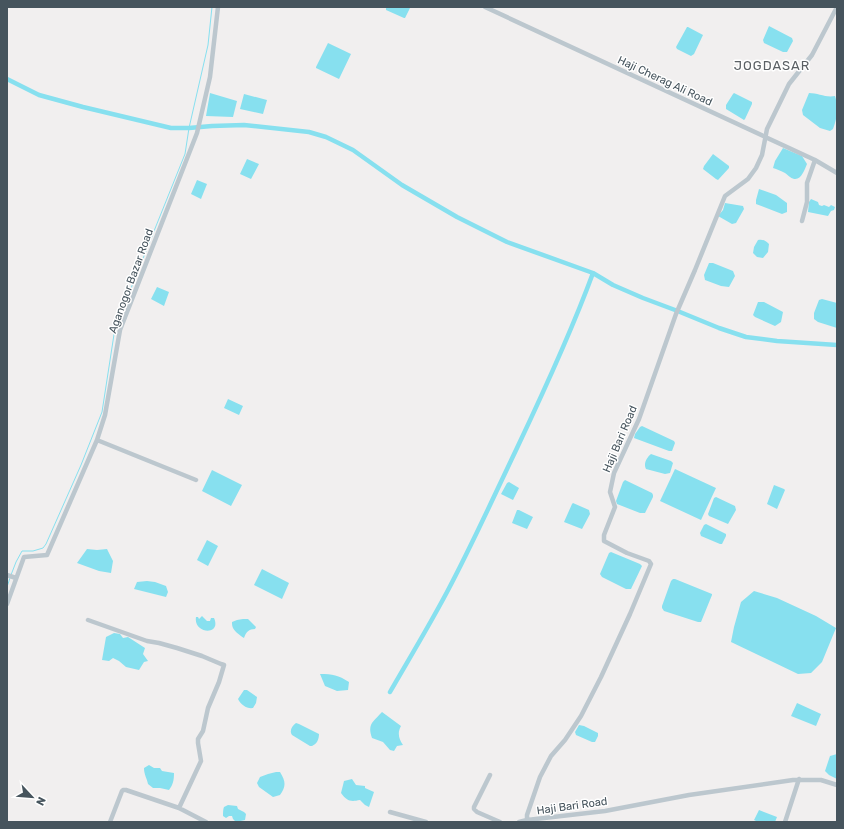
<svg xmlns="http://www.w3.org/2000/svg" width="844" height="829" font-family="Rubik,sans-serif">
	<style>
		.water { fill: #87e0ef }
		.lines { fill: none; stroke-linecap: round; stroke-linejoin: round }
		.stream { stroke: #87e0ef; stroke-width: 1 }
		.canal { stroke: #87e0ef; stroke-width: 4.5 }
		.street { stroke: #bcc7ce; stroke-width: 4.5 }
		.labels { text-anchor: middle; dominant-baseline: central; stroke-width: 3; stroke-linejoin: round; paint-order: stroke }
		.street-label { font-size: 11px; fill: #46545d; stroke: #fff }
		.quarter-label { font-size: 13px; letter-spacing: 1px; fill: #5b6064; stroke: #fff }
	</style>
	<rect width="100%" height="100%" fill="#f1efef"/>
	<path class="water" d="M386 7H410V8L405 18H404L386 10Z
		M769 26 792 38 793 41 787 52H783L764 43 763 40Z
		M687 27H688L703 35 694 54 691 56 677 49 676 47Z
		M328 43 351 54 339 79 316 68V67Z
		M210 93 237 101 233 117 206 116Z
		M734 93 752 102V104L745 119 744 120 726 109V105L733 94Z
		M809 93C818 93 826 98 835 96 839 108 837 118 833 129L830 131 820 128 803 115 802 110Z
		M244 94 267 100 263 114 240 109Z
		M783 148 802 156 807 164C804 171 800 184 790 177 788 176 787 174 785 173 781 171 777 169 773 168L775 161Z
		M713 154 729 166V168L718 180 716 179 703 169 704 166Z
		M247 159 259 164 251 179 240 174Z
		M197 180 207 184 201 199 191 194Z
		M759 189 776 195 787 203V212L782 214 756 204V200Z
		M811 199 818 202 819 205 822 206 824 205 829 207 831 205 835 207 834 210 831 211 828 216 808 212 809 202Z
		M725 203 743 206 744 209 736 223 732 224 718 216 723 210Z
		M758 240C763 239 766 241 769 244L768 252 763 258 757 257 753 253 754 247Z
		M709 263H713L733 271 735 276 729 287 721 286 705 280 704 275Z
		M157 287 169 292 164 306 151 299Z
		M822 299 837 303V328L818 322 814 319V313L819 300Z
		M758 302H764L783 312 781 322 775 326 755 317 753 315Z
		M228 399 243 406 239 415 224 408Z
		M642 426 674 441 675 443 672 451H669L634 438 635 434 640 427Z
		M651 454 671 461 673 463 670 473 665 474 646 469C643 464 647 457 651 454Z
		M675 469 716 488 701 520 660 501Z
		M212 470 242 485 231 506 202 491Z
		M625 480 652 493 653 495V497L645 513H640L617 504 616 501 623 482Z
		M509 482 519 488 513 500 501 494 507 483Z
		M774 485 784 489 785 490 777 509 767 504Z
		M716 497 735 506 736 510 728 524 709 516 708 514 714 498Z
		M573 503 589 510 590 514 582 529 564 522 572 504Z
		M517 510H519L533 517 527 529 512 523Z
		M706 524 726 534V536L722 544H720L701 536 700 533 704 525Z
		M207 540 218 546 208 566 197 560Z
		M87 549 97 550 107 549 113 561 111 573 99 571 77 563Z
		M611 552 640 564 642 566 631 589H626L602 577 600 574 609 553Z
		M262 569 289 583 282 599 254 585Z
		M673 579H675L712 594V595L701 622H698L664 611 662 608V606L671 581Z
		M147 581 155 582 166 586 168 592 166 597 134 589 137 582Z
		M754 591 777 598 816 616 836 628 822 662 811 673 798 674 731 642 734 627 741 602Z
		M202 616 207 621H210L211 618H214C222 636 193 634 196 617H198L199 619Z
		M243 619H248L256 627 255 629C249 629 246 632 244 638 241 636 235 632 233 628 232 626 232 624 232 622L237 620Z
		M114 633 120 634 123 638 128 637 145 648 143 654 148 661 144 662 139 670 126 667 119 661 113 658 109 661 102 660 106 637Z
		M320 674C333 674 338 675 349 682L348 690 337 691 325 686Z
		M244 690H247L257 697 256 703 253 708C247 709 241 705 238 699Z
		M797 703 821 714 816 726 791 716Z
		M382 712 401 726C397 733 399 739 403 745L397 746 394 751 390 750 383 742 372 738C367 724 373 722 382 712Z
		M296 723 299 724 319 734C319 739 317 744 312 746H310L292 735C289 731 292 726 296 723Z
		M579 725 584 726 598 733V736L595 742H592L576 735 575 732Z
		M837 754V779L829 775 825 771 830 756Z
		M149 765 154 768H160L162 771 174 773C174 780 173 785 169 790L160 788H153L148 784C147 778 144 775 144 768Z
		M276 772H280C286 782 286 786 280 795L273 797 259 787 257 783 260 777 268 774Z
		M352 779 356 785 365 786V788L374 792 369 807 365 805 360 800C350 802 347 801 341 793L344 781Z
		M228 805 237 806 238 809 244 812 246 814 245 820 236 822 233 819 232 816H229L226 818 223 816C223 813 223 809 224 807Z
		M759 810 777 817 775 822H758L754 820Z"/>
	<g class="lines">
		<path class="stream" d="M11 575 16 562 22 551H33L43 548 46 544 81 465 102 412 115 328 185 154 189 128 208 45 212 7
			M7 587 10 578"/>
		<path class="canal" d="M7 79 39 95 83 107 171 128H189L212 126 244 125 309 132 326 137 353 150 402 185 457 217 507 242 593 273 613 285 643 298 675 310
			M680 312 719 328 746 337 777 341 837 345
			M390 692C409 659 429 626 447 592 472 545 494 496 517 448 544 391 571 333 593 273"/>
		<path class="street" d="M485 7 815 160 837 173
			M837 7 812 55 789 84 767 129 762 155 756 168 748 179 725 196 695 270 676 314 639 419 614 473 610 492 615 507 604 535V541L627 553 649 561 651 564 630 614 601 677 581 716 565 740 551 756 540 777 527 815V820L605 811 689 795 793 780H821L837 785
			M802 221 807 202V183L815 160
			M97 440 196 480
			M7 575 16 578
			M7 604 24 557 47 555 97 440 105 415 120 330 197 133 210 77 218 7
			M88 620 147 641 159 643 177 648 202 656 221 664 224 665 219 682 208 708 203 731 198 739V743L201 761 179 808
			M490 775 474 807V809L477 812 500 822
			M390 812 426 822
			M110 822 122 791 123 790H126L179 808 206 822
			M519 822 527 820
			M785 822 799 779"/>
	</g>
	<g class="labels">
		<g class="street-label">
			<text transform="translate(665 81) rotate(25)">Haji Cherag Ali Road</text>
			<text transform="translate(131 281) rotate(-70)">Aganogor Bazar Road</text>
			<text transform="translate(620 439) rotate(-67)">Haji Bari Road</text>
			<text transform="translate(572 806) rotate(-8)">Haji Bari Road</text>
		</g>
		<g class="quarter-label">
			<text x="772" y="65">JOGDASAR</text>
		</g>
	</g>
	<rect width="844" height="829" fill="none" stroke="#46545d" stroke-width="16"/>
	<g transform="translate(32 797) rotate(116)" stroke="#ffffff" stroke-width="3" paint-order="stroke">
	<path d="M0-3L7 15L0 10L-7 15Z" fill="#46545d"/>
	<text y="-6" font-size="11" font-weight="bold" text-anchor="middle" fill="#46545d">N</text>
	</g>
</svg>
